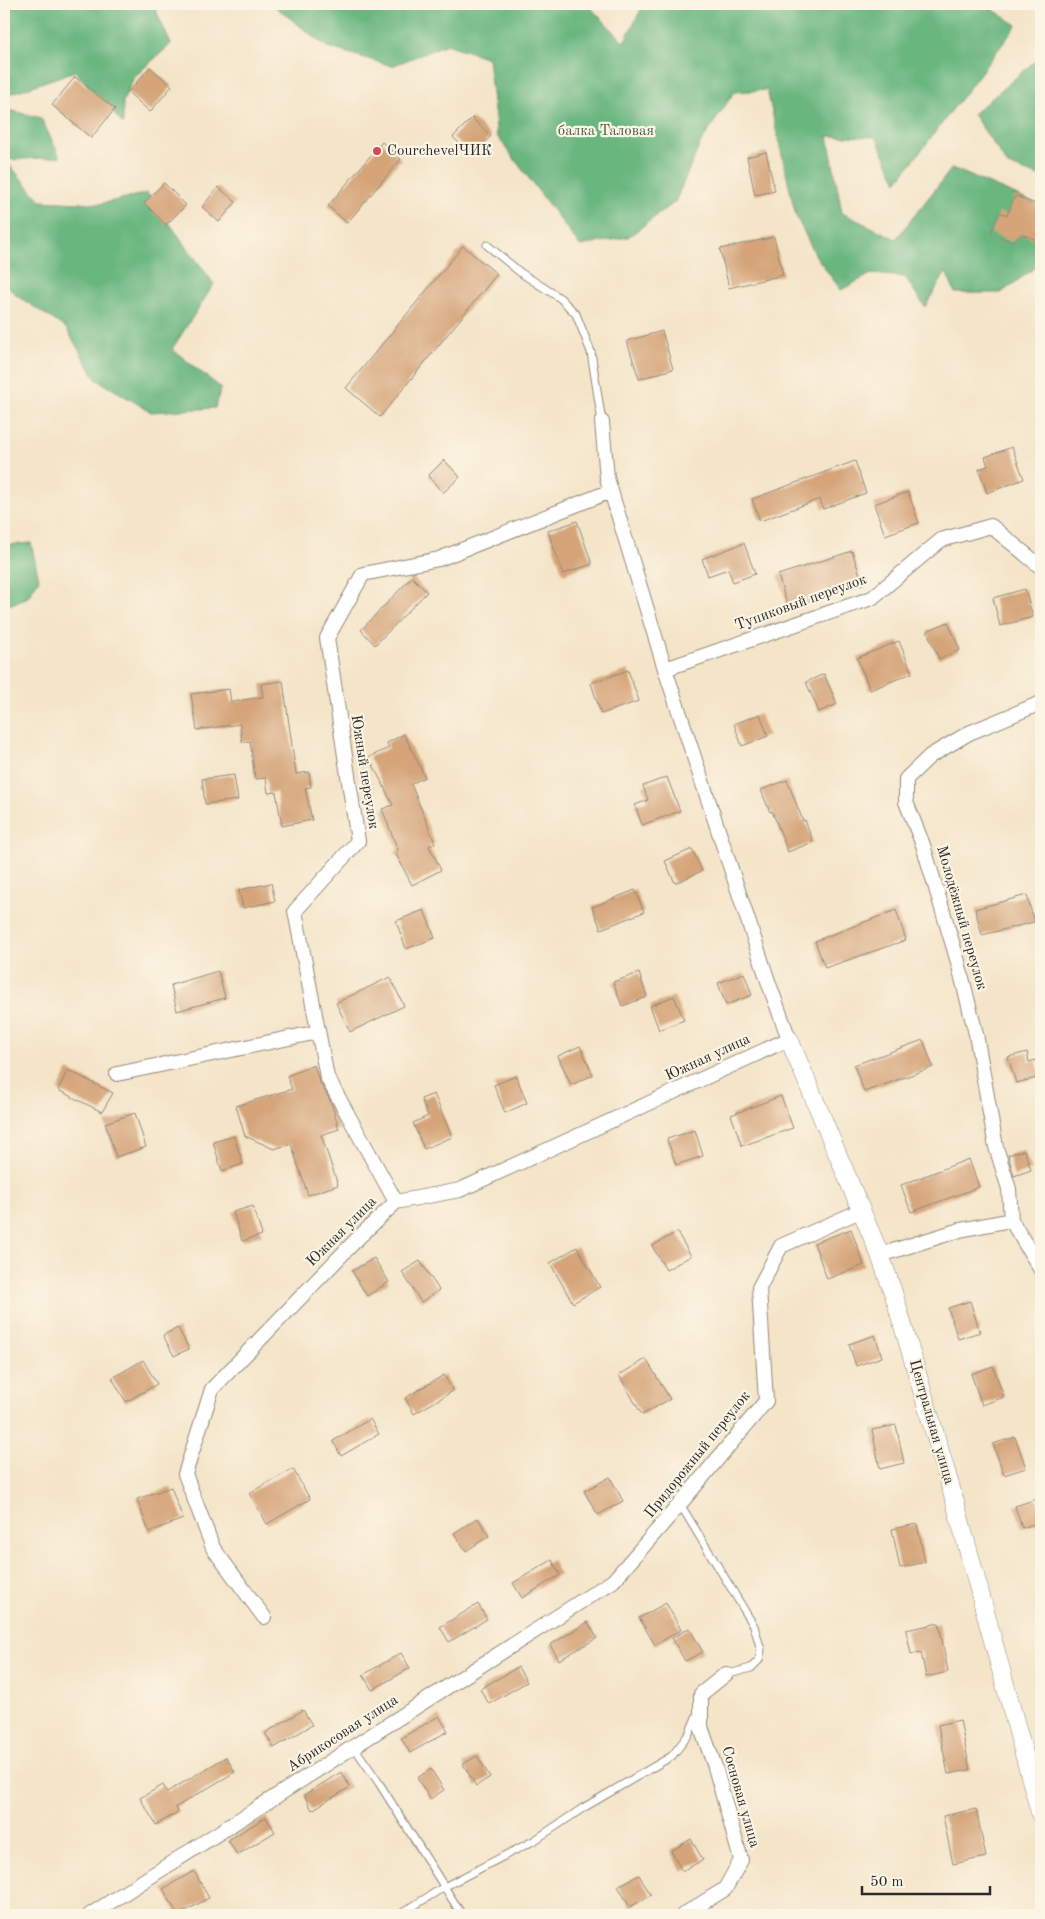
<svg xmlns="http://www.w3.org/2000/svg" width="1045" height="1919" font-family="'Old Standard TT',serif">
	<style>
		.forest { fill: #69b67f; stroke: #4a7055 }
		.building { fill: #d5a479 }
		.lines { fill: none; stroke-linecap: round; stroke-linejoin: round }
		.service-casing { stroke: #90887a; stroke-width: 9 }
		.minor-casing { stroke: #90887a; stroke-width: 16 }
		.tertiary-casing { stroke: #90887a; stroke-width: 19 }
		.service { stroke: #fff; stroke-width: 7 }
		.minor { stroke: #fff; stroke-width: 14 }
		.tertiary { stroke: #fff; stroke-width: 18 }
		.poi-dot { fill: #d1495b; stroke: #fcf5e5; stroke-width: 2 }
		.labels { text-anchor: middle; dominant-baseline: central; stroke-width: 4.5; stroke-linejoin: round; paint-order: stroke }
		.park-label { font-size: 15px; fill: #455e4b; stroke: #fcf5e5 }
		.poi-label { font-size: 15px; fill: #2b2b2b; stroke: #fcf5e5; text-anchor: start }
		.street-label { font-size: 15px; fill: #2b2b2b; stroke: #fcf5e5 }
	</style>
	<rect width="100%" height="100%" fill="#fcf5e5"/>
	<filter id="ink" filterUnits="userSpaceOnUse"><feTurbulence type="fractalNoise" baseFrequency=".02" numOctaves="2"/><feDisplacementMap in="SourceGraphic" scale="10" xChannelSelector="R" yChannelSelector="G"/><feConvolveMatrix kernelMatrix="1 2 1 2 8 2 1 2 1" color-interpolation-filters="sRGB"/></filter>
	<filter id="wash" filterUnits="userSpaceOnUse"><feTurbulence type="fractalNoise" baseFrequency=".0096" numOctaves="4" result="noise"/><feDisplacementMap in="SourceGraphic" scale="20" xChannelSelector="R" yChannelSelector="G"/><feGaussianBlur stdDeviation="1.12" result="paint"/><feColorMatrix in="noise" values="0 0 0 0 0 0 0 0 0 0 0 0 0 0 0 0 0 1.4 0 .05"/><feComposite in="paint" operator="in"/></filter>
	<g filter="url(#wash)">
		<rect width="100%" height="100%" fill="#f4e4c8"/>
		<path class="forest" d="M4 4H153L171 44 134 77 123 101V124L75 71 7 95 5 109 41 118 60 157 5 160 41 201 100 204 147 193 214 284 172 349 221 388 215 408 151 412 96 379 66 328 16 295 4 282Z
			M272 4H587L624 42 644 4H984L1017 25 897 182 876 137 828 136 842 213 896 239 952 168 1041 206V263L1001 293H955L946 272 925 307 905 277 871 274 841 290 816 256 796 216 767 90 734 92 700 144 675 202 628 237 580 246 497 136 488 58 447 44 392 66 327 47Z
			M1041 56V177L1008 165 973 114Z
			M4 541 6 545 31 543 39 579 28 597 7 606V615L4 616Z"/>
		<g id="blocks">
			<path class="building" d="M150 67 172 86 150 112 128 92Z
				M75 77 115 109 91 138 52 105Z
				M472 118 491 136 472 156 453 137Z
				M382 142 401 159 347 223 328 206Z
				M766 152 775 191 755 195 747 157Z
				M164 183 186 205 166 225 144 203Z
				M218 187 236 202 219 222 202 207Z
				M1015 196 1041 206V242L1022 234 1012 242 991 233 999 212 1007 215Z
				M774 237 783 275 729 288 720 249Z
				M463 246 497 274 380 417 346 388Z
				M662 331 673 369 639 379 627 341Z
				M1012 447 1024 479 987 493 979 469 988 466 985 457Z
				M444 460 460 477 443 493 428 476Z
				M855 461 866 493 823 509 820 499 760 521 752 499Z
				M908 492 919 523 885 535 874 504Z
				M577 521 592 564 563 574 548 531Z
				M744 543 755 574 733 582 728 569 708 576 702 559Z
				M852 551 863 584 788 608 778 575Z
				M412 577 427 592 375 645 361 630Z
				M1025 589 1033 617 1000 626 993 598Z
				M948 622 960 650 939 659 927 631Z
				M899 641 912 673 870 690 857 658Z
				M628 670 639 701 601 714 591 683Z
				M824 674 837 704 819 712 806 682Z
				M283 681 296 774 309 772 311 787 305 788 312 820 282 826 276 792 268 793 266 778 255 779 250 741 242 742 240 724 197 730 191 694 229 689 231 702 263 697 261 684Z
				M760 714 768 736 742 746 734 724Z
				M404 734 425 777 411 784 435 843 429 846 441 870 412 885 395 852 398 850 382 809 393 805 369 757 389 748 387 743Z
				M234 775 238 800 205 804 202 779Z
				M667 777 680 811 642 825 635 805 648 800 643 786Z
				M787 780 803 821 805 820 813 842 788 852 772 811 770 812 761 790Z
				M692 849 702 871 675 883 665 861Z
				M271 883 275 901 243 908 239 890Z
				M635 890 644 912 601 929 592 907Z
				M1027 895 1034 922 982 935 975 909Z
				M424 910 435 938 406 949 396 921Z
				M896 910 906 940 825 968 815 941Z
				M218 971 225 998 177 1011 171 985Z
				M639 973 647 997 622 1006 613 982Z
				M744 973 752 995 726 1005 718 983Z
				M390 977 404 1006 350 1032 336 1003Z
				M674 996 684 1020 659 1030 650 1006Z
				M923 1040 933 1067 864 1092 854 1065Z
				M580 1046 593 1075 571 1085 558 1056Z
				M1027 1052 1029 1062 1036 1060 1041 1077 1016 1083 1008 1057Z
				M314 1065 319 1081 331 1102 339 1129 321 1135 338 1185 308 1195 291 1144 274 1149 245 1136 236 1106 292 1089 287 1076Z
				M68 1070 113 1093 102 1112 58 1090Z
				M516 1076 527 1103 505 1113 494 1085Z
				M434 1094 452 1137 424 1149 413 1123 428 1116 421 1099Z
				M781 1096 793 1128 742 1146 731 1115Z
				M135 1113 146 1147 116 1157 105 1123Z
				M695 1130 703 1156 676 1165 667 1139Z
				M234 1136 243 1164 222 1171 213 1142Z
				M1024 1150 1031 1170 1014 1176 1008 1155Z
				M969 1159 979 1187 911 1212 901 1185Z
				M253 1206 262 1235 242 1241 233 1212Z
				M851 1229 864 1265 827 1279 814 1243Z
				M677 1232 691 1256 666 1270 652 1246Z
				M577 1247 600 1287 573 1303 550 1263Z
				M374 1258 389 1282 367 1296 352 1271Z
				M420 1261 439 1290 421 1302 402 1272Z
				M970 1301 980 1332 958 1339 948 1308Z
				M178 1328 189 1349 174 1356 163 1335Z
				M875 1335 882 1357 856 1366 849 1344Z
				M646 1359 670 1399 642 1415 619 1375Z
				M143 1360 157 1384 126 1402 112 1378Z
				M993 1366 1004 1397 982 1405 971 1374Z
				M444 1375 453 1391 414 1414 405 1398Z
				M370 1419 379 1434 341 1456 333 1441Z
				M896 1425 904 1463 880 1469 872 1430Z
				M1015 1437 1026 1468 1004 1475 993 1444Z
				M293 1469 310 1499 267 1524 249 1493Z
				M610 1477 623 1501 598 1515 584 1491Z
				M171 1487 183 1519 149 1532 137 1499Z
				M1037 1499 1041 1512V1522L1022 1528 1015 1506Z
				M478 1518 489 1536 466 1551 454 1533Z
				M917 1524 925 1562 900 1568 892 1529Z
				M552 1560 560 1575 522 1598 513 1583Z
				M666 1603 681 1630 655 1645 639 1618Z
				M478 1604 487 1619 449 1642 440 1627Z
				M588 1622 597 1638 559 1660 550 1645Z
				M939 1623 948 1672 926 1677 921 1652 911 1654 906 1630Z
				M689 1628 703 1652 685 1661 672 1638Z
				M401 1653 410 1668 372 1690 363 1675Z
				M518 1667 527 1682 489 1704 480 1689Z
				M303 1710 312 1725 274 1748 265 1733Z
				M439 1716 448 1731 410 1753 401 1738Z
				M960 1720 970 1770 948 1774 938 1725Z
				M477 1756 490 1777 476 1786 463 1764Z
				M226 1757 235 1772 176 1807 178 1812 156 1825 140 1798 163 1785 167 1792Z
				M431 1769 444 1790 430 1799 417 1778Z
				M341 1772 350 1787 312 1810 304 1795Z
				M976 1809 986 1857 953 1864 943 1816Z
				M266 1817 275 1832 237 1855 228 1840Z
				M691 1839 703 1860 682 1871 671 1851Z
				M194 1871 209 1898 178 1915 163 1889Z
				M639 1875 651 1895 630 1907 618 1886Z"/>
		</g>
	</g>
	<g filter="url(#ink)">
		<use href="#blocks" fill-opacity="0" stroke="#90887a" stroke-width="1"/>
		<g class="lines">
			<g class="service-casing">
				<path id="service" d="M487 245 521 273 560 298 576 314 591 352 602 422
					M680 1504 754 1626 761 1650 759 1660 751 1668 725 1675
					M354 1747 379 1783 462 1915
					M399 1915 444 1887 535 1840 583 1808 672 1756 689 1734 697 1715"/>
			</g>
			<g class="minor-casing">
				<path id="minor" d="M665 669 872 598 941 540 991 526 1041 567
					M117 1074 318 1032
					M396 1202 327 1077 295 911 358 841 327 638 363 574 439 559 611 491
					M1011 1220 1009 1189 996 1147 976 1034 958 962 923 845 906 802V779L930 756 969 733 1041 703
					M880 1255 960 1230 1011 1220 1041 1270
					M264 1617 213 1548 185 1474 212 1389 358 1238 396 1202 460 1190 789 1039 769 984 665 669 607 478 602 422
					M90 1915 613 1581 680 1504 766 1401 759 1288 781 1246 860 1211
					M683 1915 725 1889 741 1860 715 1767 701 1727V1694L726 1674"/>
			</g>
			<g class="tertiary-casing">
				<path id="tertiary" d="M789 1039 880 1255 893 1292 955 1502 1041 1816"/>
			</g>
			<use href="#service" class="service"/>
			<use href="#minor" class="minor"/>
			<use href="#tertiary" class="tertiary"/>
		</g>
	</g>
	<circle class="poi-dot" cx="377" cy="151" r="5"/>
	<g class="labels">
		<g class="park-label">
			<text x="606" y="131">балка Таловая</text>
		</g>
		<g class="poi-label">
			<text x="387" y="151">CourсhevelЧИК</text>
		</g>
		<g class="street-label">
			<text transform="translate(801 603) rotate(-20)">Тупиковый переулок</text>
			<text transform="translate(364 772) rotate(81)">Южный переулок</text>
			<text transform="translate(961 918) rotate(74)">Молодёжный переулок</text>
			<text transform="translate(708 1058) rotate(-25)">Южная улица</text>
			<text transform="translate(342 1232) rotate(-45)">Южная улица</text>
			<text transform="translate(931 1422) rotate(74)">Центральная улица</text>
			<text transform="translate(698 1455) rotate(-51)">Придорожный переулок</text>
			<text transform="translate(343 1734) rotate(-33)">Абрикосовая улица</text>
			<text transform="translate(740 1797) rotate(74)">Сосновая улица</text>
		</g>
	</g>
	<rect width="1045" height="1919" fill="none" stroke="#fcf5e5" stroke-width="20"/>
	<path d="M862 1886v8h128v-8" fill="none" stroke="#2b2b2b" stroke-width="2.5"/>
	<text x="870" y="1886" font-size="15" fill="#2b2b2b" stroke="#fcf5e5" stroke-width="4" paint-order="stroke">50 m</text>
</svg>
